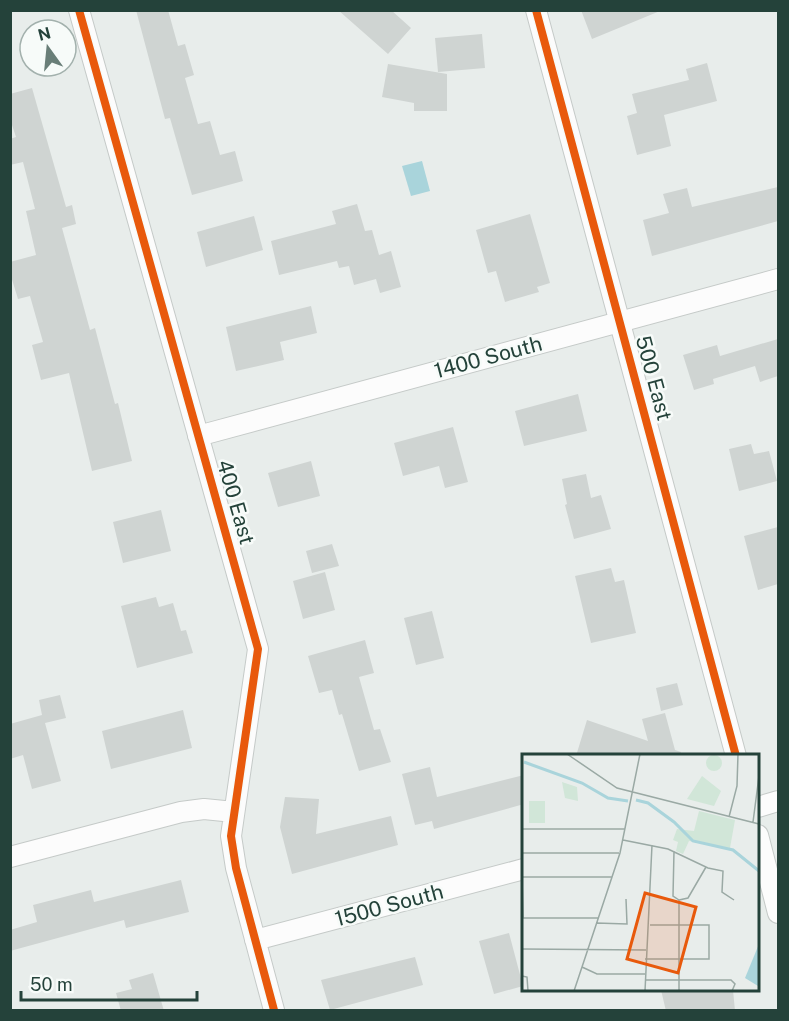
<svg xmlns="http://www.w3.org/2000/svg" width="789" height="1021" font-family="'Public Sans',sans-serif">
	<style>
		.water { fill: #a9d4db }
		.building { fill: #cfd4d2 }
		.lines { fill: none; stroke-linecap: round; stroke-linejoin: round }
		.street-casing { stroke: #c5cac8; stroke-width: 22 }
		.street { stroke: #fcfcfc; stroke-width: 20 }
		.cycleway-casing { stroke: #f7fbf9; stroke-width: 11 }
		.cycleway { stroke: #e8590c; stroke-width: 8 }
		.labels { text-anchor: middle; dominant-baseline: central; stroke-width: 5; stroke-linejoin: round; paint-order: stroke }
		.street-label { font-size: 21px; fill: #24423a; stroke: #f7fbf9 }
		.inset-river { fill: none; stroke: #a9d4db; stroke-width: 3 }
		.inset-road { fill: none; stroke: #9aa9a4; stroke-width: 1.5 }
		.view { fill: #e8590c; fill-opacity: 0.15; stroke: #e8590c; stroke-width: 3 }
		.inset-edge { fill: none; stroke: #24423a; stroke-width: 3 }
	</style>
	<rect width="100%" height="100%" fill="#e8edeb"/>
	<path class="water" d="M422 161 430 191 411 196 402 166Z"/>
	<path class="building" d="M136 10H168L178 46 185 44 194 75 185 78 198 124 210 121 220 155 235 151 243 181 192 195 170 118 165 119Z
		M338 10H391L411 28 388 54Z
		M581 10H660V11L592 39Z
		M482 34 485 68 438 72 435 38Z
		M707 63 717 101 664 115 671 146 637 155 627 116 637 113 632 94 689 80 686 69Z
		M388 64 447 74V111H414V103L382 97Z
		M32 88 66 207 72 205 76 224 62 228 90 330 95 328 115 404 118 403 132 461 92 471 69 373 41 380 32 345 43 342 30 296 18 299 10 273V262L36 255 26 211 35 209 23 162 10 165V139L16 137 10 119V94Z
		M778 187V221L652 256 643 220 669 213 663 194 687 188 692 207Z
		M357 204 365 231 372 230 379 255 391 251 401 287 380 293 376 279 354 285 349 266 339 268 337 261 279 275 271 241 336 224 332 211Z
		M530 214 550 283 537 287 539 292 505 302 496 271 488 273 476 230Z
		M254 216 263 250 206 267 197 232Z
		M311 306 317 333 280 342 284 360 236 371 226 327Z
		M778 339V376L760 382 755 366 713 379 714 384 694 390 683 355 717 345 720 356Z
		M578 394 587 431 524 446 515 411Z
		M453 427 468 482 445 488 439 466 403 476 394 443Z
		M751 444 754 454 769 451 777 481 739 491 729 449Z
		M311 461 320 496 278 507 268 473Z
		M586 474 591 498 601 495 611 529 574 539 565 505 567 504 562 479Z
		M161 510 171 551 123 563 113 522Z
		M778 527V584L758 590 744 536Z
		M332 544 339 566 312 573 306 551Z
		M611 568 615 582 624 580 636 633 591 643 575 576Z
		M325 572 335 610 303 619 293 581Z
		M156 597 159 607 173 603 181 631 186 630 193 653 137 668 121 606Z
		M432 611 444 658 416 665 404 618Z
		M365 640 374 673 359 677 374 730 380 729 391 762 359 771 342 714 339 715 332 690 319 693 308 656Z
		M677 683 683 705 661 711 656 688Z
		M60 695 66 718 45 723 61 781 32 789 23 755 10 759V724L42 715 39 700Z
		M183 710 192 748 111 769 102 731Z
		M665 713 675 750 681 752 680 756H576L587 720 648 741 642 719Z
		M430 767 437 797 524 775V804L434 829 432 821 415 825 402 774Z
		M285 797 319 799 316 834 391 816 398 845 292 874 280 827Z
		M181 880 189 912 126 928 124 920 10 951V930L37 922 33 905 91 890 94 902Z
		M509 933 523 986 494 994 479 941Z
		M415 957 423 985 330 1010 321 980Z
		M153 973 164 1011H121L116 993 132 989 129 980Z
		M661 990H733L735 1011H666Z"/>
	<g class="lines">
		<g class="street-casing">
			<path id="street" d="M79 10 258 649 231 836 236 868 274 1010
				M536 10 736 756
				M198 436 778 279
				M758 807 778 801
				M758 835 778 913
				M10 857 181 812 204 809 234 812
				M255 940 524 869"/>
		</g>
		<use href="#street" class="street"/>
		<g class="cycleway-casing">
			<path id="cycleway" d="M79 10 258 649 231 836 236 868 274 1010
				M536 10 736 756"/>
		</g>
		<use href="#cycleway" class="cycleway"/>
	</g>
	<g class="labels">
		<g class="street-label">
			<text transform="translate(488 357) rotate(-15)">1400 South</text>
			<text transform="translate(654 378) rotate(75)">500 East</text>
			<text transform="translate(236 502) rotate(74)">400 East</text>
			<text transform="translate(389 905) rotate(-15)">1500 South</text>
		</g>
	</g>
	<g transform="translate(522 754)">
		<rect width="237" height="237" fill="#e8edeb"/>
		<path d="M184 9a8 8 0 1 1 16 0a8 8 0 1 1-16 0ZM180 22 199 37 192 52 165 45ZM40 28 55 33 56 47 43 44ZM7 47H23V69H7ZM177 57 213 66 208 94 167 87 161 100 154 97 156 88 151 86 155 75 172 77Z" fill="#d1e6d8"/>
		<path d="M237 190V231L236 232 223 224Z" fill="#a9d4db"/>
		<path class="inset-river" d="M2 8 60 29 86 44 106 47M114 46 126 49 152 68 171 87 211 96 237 117"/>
		<path class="inset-road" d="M45 0 95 34 237 70M207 63 215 32 216 0M231 68 237 22M0 75H103M101 86 146 95 186 114 201 117 200 138 212 146M152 97 151 142 157 146M0 99H97M0 123H90M0 123 1 164M157 146V237M157 146 166 144 184 113M0 164H76M74 169 105 170 104 145M0 195 124 196M123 205H187V171H128M60 213 75 220H123M0 222 5 223 6 237M123 226H209L213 230 210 237M52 237 98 99 118 0M123 237 130 91"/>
		<path class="view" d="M123 139 174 153 156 219 105 205Z"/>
		<rect width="237" height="237" class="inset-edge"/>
	</g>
	<rect width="789" height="1021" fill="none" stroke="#24423a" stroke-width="24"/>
	<g transform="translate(48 48) rotate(345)"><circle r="28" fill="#f7fbf9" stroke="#a3b1ad" stroke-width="1.5"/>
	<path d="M0-4.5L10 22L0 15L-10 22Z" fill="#697e78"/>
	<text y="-9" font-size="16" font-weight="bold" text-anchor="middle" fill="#24423a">N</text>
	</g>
	<path d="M21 991v9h176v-9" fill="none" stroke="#24423a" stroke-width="3"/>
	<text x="30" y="991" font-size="18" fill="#24423a" stroke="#f7fbf9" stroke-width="4.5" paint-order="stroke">50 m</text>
</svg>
